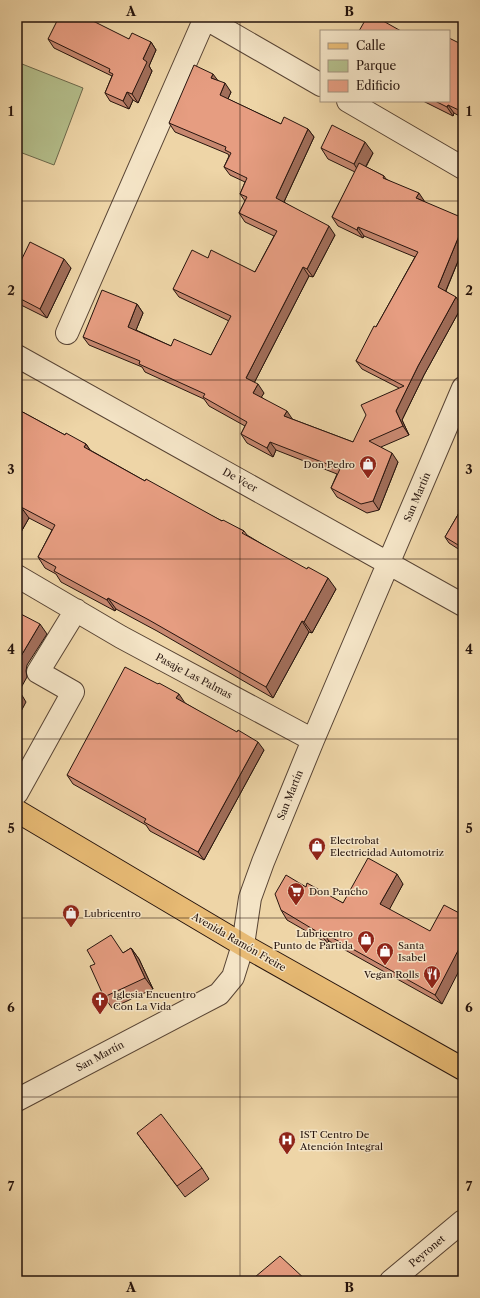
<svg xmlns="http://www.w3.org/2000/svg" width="480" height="1298" font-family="'Libre Caslon Text',serif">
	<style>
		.green { fill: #b4be8b; stroke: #6d694c }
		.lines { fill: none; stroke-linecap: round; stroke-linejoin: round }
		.minor-casing { stroke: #584434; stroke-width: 24 }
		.primary-casing { stroke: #26140d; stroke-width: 24 }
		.minor { stroke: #f4e4c6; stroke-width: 22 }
		.primary { stroke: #e7ba74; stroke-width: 22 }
		.wall { fill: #c6876f; stroke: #26140d }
		.shaded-wall { fill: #a16e5a; stroke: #26140d }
		.building { fill: #e69d81; stroke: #26140d }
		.grid { fill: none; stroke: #26140d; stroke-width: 1; stroke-opacity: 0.55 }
		.labels { text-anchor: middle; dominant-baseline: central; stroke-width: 3; stroke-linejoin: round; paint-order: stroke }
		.poi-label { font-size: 10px; fill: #26140d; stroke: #f4e4c6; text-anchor: start }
		.street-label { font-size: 10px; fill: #26140d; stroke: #f4e4c6 }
		.neatline { fill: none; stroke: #26140d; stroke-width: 1.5 }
		.grid-label { font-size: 13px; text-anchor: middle; font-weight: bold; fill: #26140d }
	</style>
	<rect width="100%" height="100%" fill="#eed5a7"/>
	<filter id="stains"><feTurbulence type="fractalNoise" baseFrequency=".005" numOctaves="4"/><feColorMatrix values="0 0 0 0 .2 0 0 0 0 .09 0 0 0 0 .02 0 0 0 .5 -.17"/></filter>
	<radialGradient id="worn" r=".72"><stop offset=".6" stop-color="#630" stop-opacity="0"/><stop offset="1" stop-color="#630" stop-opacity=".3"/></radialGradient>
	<path class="green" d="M17 62 83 88 54 165 17 151Z"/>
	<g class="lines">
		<g class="minor-casing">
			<path id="minor" d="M203 17 321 85
				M348 101 463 168
				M67 333 205 18
				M17 356 463 605
				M17 576 121 637 313 740
				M17 793 73 692 38 672 76 610
				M17 1100 219 994 233 977 243 945 250 898 263 862 313 740 463 388
				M391 1281 463 1221"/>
		</g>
		<g class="primary-casing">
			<path id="primary" d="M17 811 243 945 463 1069"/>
		</g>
		<use href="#minor" class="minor"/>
		<use href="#primary" class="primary"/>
	</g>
	<path class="wall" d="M48 39H129L151 42 156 50 149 66 152 71 138 103 133 100 129 109 110 101 105 93 112 76 54 48Z
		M463 45V118L454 113 453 116 423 101H449Z
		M218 80 231 92 228 99 281 124 308 129 314 137 284 202 335 235 313 277 309 276 254 383 264 393 261 397 292 419 353 442 399 388 362 369 356 361 376 327 415 257 364 236 363 238 338 226 332 217 355 172 328 159 321 148 373 153 366 167 384 176 386 179 424 201 463 249 446 291 462 306 424 375 402 420 409 435 381 447 398 462 379 510 367 513 337 497 331 488 337 474 276 450 273 457 247 443 241 434 245 426 209 406 204 399 145 372 142 367 89 345 83 337 137 304 143 313 136 330 171 346 211 355 229 321 179 297 173 289 208 258 255 272 274 236 245 222 239 213 245 201 240 194 245 182 230 175 224 167 229 156 228 154 175 132 169 123Z
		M71 268 47 318 17 303V269Z
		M17 409 65 435 86 444 90 450 145 481 222 521 244 531 247 535 336 589 312 633 309 632 273 698 157 631 116 609 115 611 61 582 56 574 45 568 38 557 52 530 29 518 17 539Z
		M463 506V552L449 543 445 537Z
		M185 703 264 750 204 860 150 831 146 825 73 784 67 775Z
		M403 884 389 909 442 1004 329 941 327 943 287 920 281 910 306 887 343 903Z
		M131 948 139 959 153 989 112 1008 104 997 95 964 123 953Z
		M137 1133 202 1168 209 1179 185 1197Z"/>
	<path class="shaded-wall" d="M151 42 156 50 149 66 152 71 138 103 132 94 143 59Z
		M213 74 219 82 211 78Z
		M225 83 231 92 226 103 220 95Z
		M127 92 133 100 129 109 123 101Z
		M448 105 454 113 453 116 447 107Z
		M308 129 314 137 282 206 276 198Z
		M365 142 373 153 361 175 354 164Z
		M419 193 425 202 416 198Z
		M329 226 335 235 313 277 307 269Z
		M463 226V249L444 295 438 287Z
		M358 227 364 236 363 238 357 230Z
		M64 259 71 268 47 318 40 309Z
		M303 267 309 276 252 387 246 378Z
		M456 297 462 306 424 375 402 420 409 435 403 426 396 411 418 366Z
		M137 304 143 313 134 335 128 327Z
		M258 384 264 393 259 401 253 393Z
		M287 411 293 420 284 416Z
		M270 442 276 450 273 457 267 448Z
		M86 444 94 456 84 447Z
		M392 453 398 462 379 510 373 501Z
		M21 507 29 518 17 539V514Z
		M328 578 336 589 312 633 304 622Z
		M108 598 116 609 115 611 107 600Z
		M302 621 309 632 273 698 266 687Z
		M40 624 47 634 27 665 26 671 27 677 17 695V673L21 656Z
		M20 692 26 702 17 719V697Z
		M179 694 185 703 182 707 176 698Z
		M258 742 264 750 204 860 198 852Z
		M397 874 403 884 387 914 380 904Z
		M322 932 329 941 327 943 321 934Z
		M463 932V963L442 1004 435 995Z
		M131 948 139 959 153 989 145 978Z"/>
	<path class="building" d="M59 17H85L129 39 132 33 151 42 143 59 147 62 132 94 127 92 123 101 105 93 113 74 109 72 110 69 48 39Z
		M367 17H376L401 31H359Z
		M449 38 463 45V112L448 105 447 107 435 101H449Z
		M194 65 213 74 211 78 225 83 220 95 281 124 284 117 308 129 276 198 329 226 307 269 303 267 246 378 258 384 253 393 287 411 284 416 353 442 366 415 361 405 404 386 356 361 374 326 376 327 418 252 358 227 357 230 332 217 359 163 384 176 383 178 419 193 416 198 463 218V226L438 287 456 297 418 366 396 411 403 426 369 441 392 453 373 501 361 504 331 488 340 469 270 442 267 448 241 434 247 422 203 397 205 394 139 364 140 361 83 337 102 290 137 304 128 327 171 346 174 339 211 355 231 316 173 289 192 250 208 258 211 250 255 272 277 231 239 213 247 197 240 194 247 178 224 167 231 153 225 150 226 147 169 123Z
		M332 125 365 142 354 164 321 148Z
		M30 242 64 259 40 309 17 297V269Z
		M17 409 65 435 66 433 86 444 84 447 145 481 146 479 222 521 223 520 244 531 242 533 307 569 308 567 328 578 304 622 302 621 266 687 149 620 108 598 107 600 54 571 56 567 38 557 55 525 21 507 17 514Z
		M463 506V548L445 537Z
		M17 612 40 624 21 656 19 662 20 667 17 673Z
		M125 667 158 684 159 683 179 694 176 698 237 732 238 730 258 742 198 852 144 822 146 819 67 775Z
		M17 691 20 692 17 697Z
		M368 858 397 874 380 904 430 931 444 905 463 915V932L460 938 463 940V941L435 995 322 932 321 934 281 910 275 894 286 875 306 887 307 883 343 903Z
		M111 935 123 953 131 948 145 978 104 997 90 966 95 964 87 950Z
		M161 1114 202 1168 177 1186 137 1133Z
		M280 1256 307 1281H259L255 1277Z"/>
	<path class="grid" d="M240 17V1281M17 201H463M17 380H463M17 559H463M17 739H463M17 918H463M17 1097H463"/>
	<defs>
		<g id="shop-pin" transform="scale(0.9)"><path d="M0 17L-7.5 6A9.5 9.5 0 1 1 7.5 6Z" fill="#8f2418" stroke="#f4e4c6"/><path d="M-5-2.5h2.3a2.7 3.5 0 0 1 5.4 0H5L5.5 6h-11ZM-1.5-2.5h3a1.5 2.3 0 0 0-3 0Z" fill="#fff"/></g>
		<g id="supermarket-pin" transform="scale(0.9)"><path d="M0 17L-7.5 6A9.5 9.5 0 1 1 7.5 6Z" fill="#8f2418" stroke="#f4e4c6"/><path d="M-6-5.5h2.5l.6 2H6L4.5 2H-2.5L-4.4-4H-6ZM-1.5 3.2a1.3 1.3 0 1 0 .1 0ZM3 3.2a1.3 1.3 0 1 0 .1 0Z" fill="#fff"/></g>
		<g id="restaurant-pin" transform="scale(0.9)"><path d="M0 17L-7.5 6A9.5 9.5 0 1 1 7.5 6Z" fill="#8f2418" stroke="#f4e4c6"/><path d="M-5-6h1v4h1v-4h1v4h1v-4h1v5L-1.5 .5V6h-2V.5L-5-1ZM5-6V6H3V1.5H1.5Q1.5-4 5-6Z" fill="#fff"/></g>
		<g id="church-pin" transform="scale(0.9)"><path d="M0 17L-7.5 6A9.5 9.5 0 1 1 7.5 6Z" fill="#8f2418" stroke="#f4e4c6"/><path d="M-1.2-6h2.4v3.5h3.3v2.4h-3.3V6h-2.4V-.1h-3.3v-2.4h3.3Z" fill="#fff"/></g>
		<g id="hospital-pin" transform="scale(0.9)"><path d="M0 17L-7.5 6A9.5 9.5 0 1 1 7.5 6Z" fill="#8f2418" stroke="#f4e4c6"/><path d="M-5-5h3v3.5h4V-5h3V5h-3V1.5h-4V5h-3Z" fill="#fff"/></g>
	</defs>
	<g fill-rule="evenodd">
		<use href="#shop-pin" x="368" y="464"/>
		<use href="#shop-pin" x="317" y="846"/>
		<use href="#supermarket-pin" x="296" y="891"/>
		<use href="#shop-pin" x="71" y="913"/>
		<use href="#shop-pin" x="366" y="939"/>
		<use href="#shop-pin" x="385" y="951"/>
		<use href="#restaurant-pin" x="432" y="974"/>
		<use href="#church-pin" x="100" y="1000"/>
		<use href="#hospital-pin" x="287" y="1140"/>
	</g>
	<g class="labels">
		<g class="poi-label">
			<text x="355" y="464" text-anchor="end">Don Pedro</text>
			<text x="330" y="840">Electrobat<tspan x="330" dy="12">Electricidad Automotriz</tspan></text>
			<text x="309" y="891">Don Pancho</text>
			<text x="84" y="913">Lubricentro</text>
			<text x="353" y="933" text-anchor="end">Lubricentro<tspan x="353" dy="12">Punto de Partida</tspan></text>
			<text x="398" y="945">Santa<tspan x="398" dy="12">Isabel</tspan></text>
			<text x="419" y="974" text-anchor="end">Vegan Rolls</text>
			<text x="113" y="994">Iglesia Encuentro<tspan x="113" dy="12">Con La Vida</tspan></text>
			<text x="300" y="1134">IST Centro De<tspan x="300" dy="12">Atención Integral</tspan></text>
		</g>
		<g class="street-label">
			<text transform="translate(240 480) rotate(29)">De Veer</text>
			<text transform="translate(417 497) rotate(-67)">San Martín</text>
			<text transform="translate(194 676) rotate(28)">Pasaje Las Palmas</text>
			<text transform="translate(290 795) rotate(-68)">San Martín</text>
			<text transform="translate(239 942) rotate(30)">Avenida Ramón Freire</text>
			<text transform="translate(100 1056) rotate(-28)">San Martín</text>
			<text transform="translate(427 1251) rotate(-40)">Peyronet</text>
		</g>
	</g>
	<rect width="480" height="1298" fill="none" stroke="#eed5a7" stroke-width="44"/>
	<rect x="320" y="30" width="130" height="72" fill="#f4e4c6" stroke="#a2917c"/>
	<rect x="328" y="43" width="20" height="6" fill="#e7ba74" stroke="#a2917c"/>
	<text x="356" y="50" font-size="12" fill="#26140d">Calle</text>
	<rect x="328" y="60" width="20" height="12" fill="#b4be8b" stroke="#a2917c"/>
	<text x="356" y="70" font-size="12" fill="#26140d">Parque</text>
	<rect x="328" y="80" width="20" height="12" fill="#e69d81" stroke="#a2917c"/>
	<text x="356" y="90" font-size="12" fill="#26140d">Edificio</text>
	<rect x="22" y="22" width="436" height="1254" class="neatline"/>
	<g class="grid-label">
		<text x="131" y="16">A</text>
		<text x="349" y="16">B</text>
		<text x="11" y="116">1</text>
		<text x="469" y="116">1</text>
		<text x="11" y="295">2</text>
		<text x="469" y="295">2</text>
		<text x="11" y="474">3</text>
		<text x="469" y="474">3</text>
		<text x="11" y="654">4</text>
		<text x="469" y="654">4</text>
		<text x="11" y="833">5</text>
		<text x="469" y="833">5</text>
		<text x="11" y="1012">6</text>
		<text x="469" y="1012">6</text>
		<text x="11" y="1191">7</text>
		<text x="469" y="1191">7</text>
		<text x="131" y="1292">A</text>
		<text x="349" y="1292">B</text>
	</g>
	<rect width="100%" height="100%" filter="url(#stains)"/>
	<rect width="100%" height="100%" fill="url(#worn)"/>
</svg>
